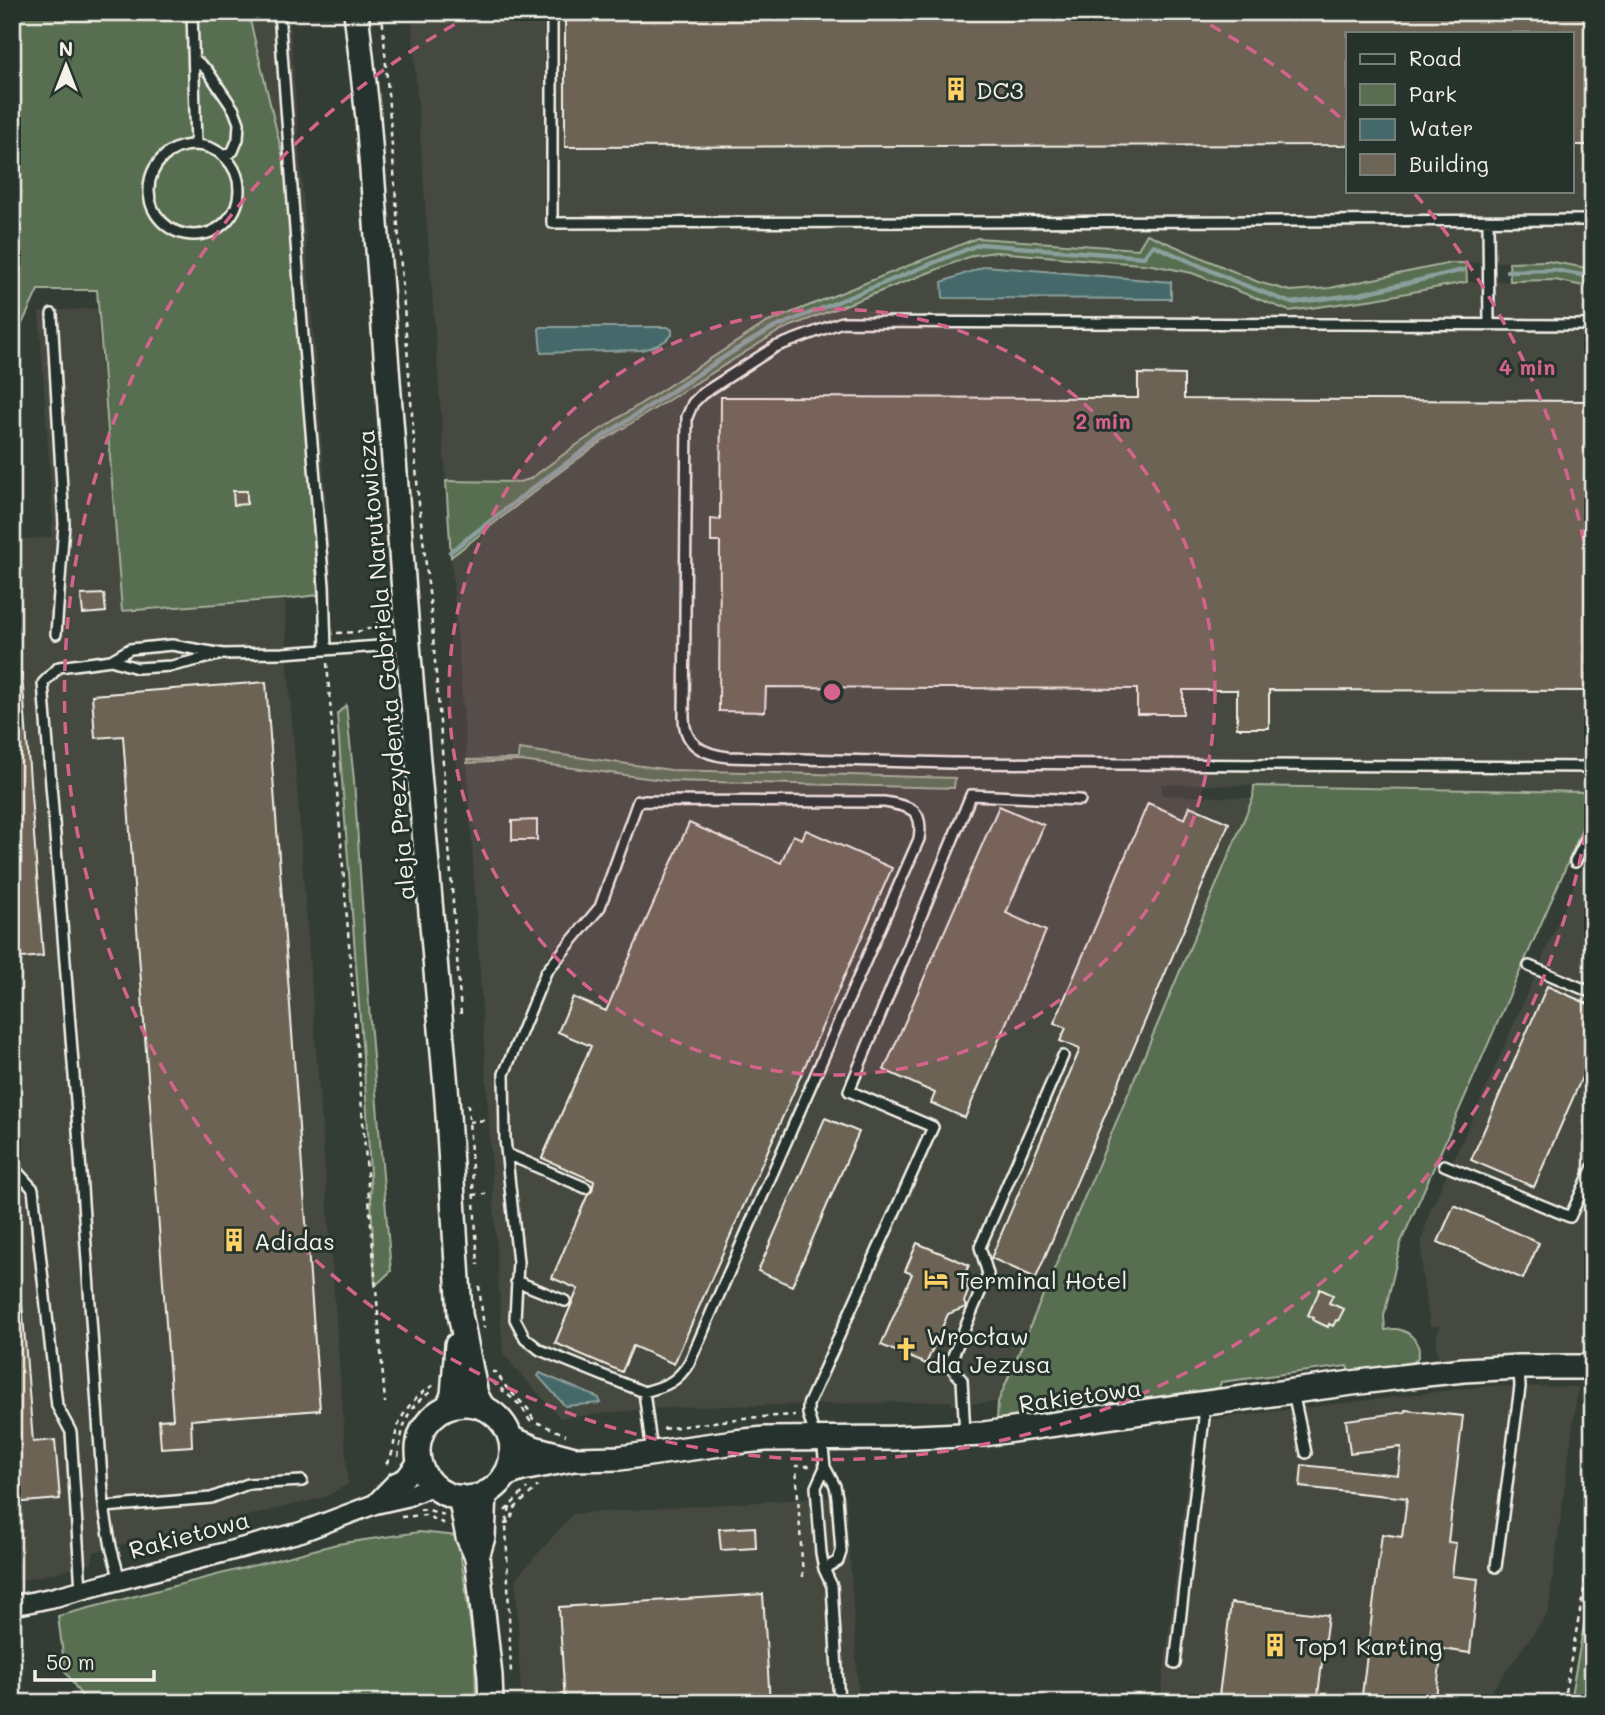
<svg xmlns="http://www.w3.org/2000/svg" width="1605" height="1715" font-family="Mali,sans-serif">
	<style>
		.built { fill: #45493f; fill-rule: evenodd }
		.green { fill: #596e51; stroke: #a6b09c; stroke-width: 2 }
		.water { fill: #45696a; stroke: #8b9f9c; stroke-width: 2 }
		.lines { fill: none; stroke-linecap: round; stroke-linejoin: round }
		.stream { stroke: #8b9f9c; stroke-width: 4.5 }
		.building { fill: #6c6455; stroke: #f4f1e8; stroke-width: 2 }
		.service-casing { stroke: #f4f1e8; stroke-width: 14 }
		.minor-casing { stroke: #f4f1e8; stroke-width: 23 }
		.tertiary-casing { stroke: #f4f1e8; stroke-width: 28 }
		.path { stroke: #f4f1e8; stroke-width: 2.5; stroke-dasharray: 5 5; stroke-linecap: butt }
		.service { stroke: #26332d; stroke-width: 9 }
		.minor { stroke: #26332d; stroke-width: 18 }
		.tertiary { stroke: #26332d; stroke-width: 23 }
		.ring { fill: none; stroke: #d4648c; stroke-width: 3.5; stroke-dasharray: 12 9 }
		.labels { text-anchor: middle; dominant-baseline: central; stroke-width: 6; stroke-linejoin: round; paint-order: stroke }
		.poi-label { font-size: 24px; fill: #f4f1e8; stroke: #26332d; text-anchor: start }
		.street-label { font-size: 24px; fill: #f4f1e8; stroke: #26332d }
		.centre { fill: #d4648c; stroke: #26332d; stroke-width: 3.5 }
		.ring-label { font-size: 21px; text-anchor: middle; font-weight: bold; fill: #d4648c; stroke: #26332d; stroke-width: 6; stroke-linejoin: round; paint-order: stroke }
	</style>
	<rect width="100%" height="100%" fill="#343d35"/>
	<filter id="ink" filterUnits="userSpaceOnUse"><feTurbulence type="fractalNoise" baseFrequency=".0143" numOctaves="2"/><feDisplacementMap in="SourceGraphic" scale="14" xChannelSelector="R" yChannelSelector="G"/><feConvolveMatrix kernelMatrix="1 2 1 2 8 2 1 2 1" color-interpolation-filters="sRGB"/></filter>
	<g filter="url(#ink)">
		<path class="built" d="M12 12H289L333 593 285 600 287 653 348 1484 325 1497 131 1545 123 1544 94 1552 92 1564 12 1583V581L17 580 15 540 51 537 53 520 39 312 96 308 114 509 269 415Z
			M411 12H1593V269L1547 261 1451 263 1330 288 1290 291 1258 282 1147 235 1139 249 977 238 766 323 575 446 530 479 519 482 446 481ZM1348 33H1572V191H1348Z
			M995 252 1152 265 1192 273 1289 311 1375 299 1467 282 1555 280 1593 288V792L1162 784V795L1253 798 998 1402 952 1405 950 1401 687 1407 645 1409 560 1418 503 1354 467 763 521 761 669 781 954 788 955 778 671 770 520 749 518 759 467 760 451 557 553 477 601 442 781 330 974 255Z
			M1593 805V1357L1446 1361 1439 1356 1436 1347 1437 1335 1440 1326H1430L1422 1274V1240L1429 1213 1484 1093 1582 867 1569 860Z
			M1493 1386 1578 1387 1548 1613 1483 1703H1160L1193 1435 1209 1434 1212 1419 1468 1388Z
			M846 1496 859 1703H521L516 1578 573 1514Z"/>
		<path class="green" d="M12 12H248L287 174 318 595 285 599 122 611 97 290H38L12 345Z
			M1147 234 1258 282 1290 291 1330 288 1451 263H1466L1467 282 1375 299 1289 311 1192 273 1152 265 996 252 974 255 781 330 601 442 553 477 451 557 446 481 519 482 530 479 575 446 766 323 977 238 1138 249Z
			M1547 261 1593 269V288L1555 280 1510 281 1509 262Z
			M346 705 354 780 370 1021 391 1271 375 1286 367 1111 337 714Z
			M519 749 671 770 955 778 954 788 669 781 521 761 467 763V760L518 759Z
			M1254 786 1585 792 1592 805 1569 860 1401 1242 1384 1316 1385 1330C1391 1329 1396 1328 1401 1330 1416 1335 1427 1354 1411 1364 1399 1371 1363 1372 1349 1372L1347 1366 1221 1382 1219 1388 997 1420 998 1402 1253 798Z
			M419 1532 458 1536 475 1657 476 1703H86L65 1671 58 1616 337 1544Z
			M1593 1576V1703H1564L1571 1695Z"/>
		<path class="water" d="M986 266 1171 282V299L943 298 942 282Z
			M541 327H668L672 330V335C663 344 653 348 641 350L541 353 539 329Z
			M540 1373 599 1398 600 1403 565 1406 538 1376Z"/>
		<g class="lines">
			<path class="stream" d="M1507 271 1554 270 1593 277
				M450 552 546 478 605 435 729 354 771 329 980 244 1144 257 1153 245 1234 281 1291 303 1360 294 1463 270
				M1585 1352H1593"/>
		</g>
		<path class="building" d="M565 12H1593V145H1572V33H1348V145L565 147Z
			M1138 374 1184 375V399L1593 401V691L1269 690V728H1237V690H1183V714H1137V689L766 687 765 712 719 711 720 542H711V519L720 520 721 397 1138 398Z
			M233 491H247V504L234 505Z
			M104 594 106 612 83 614 81 595Z
			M12 673H22L43 956 12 959Z
			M266 682 320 1410 191 1420 192 1446 161 1448 159 1420 173 1419 123 736 95 738 92 695Z
			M1148 803 1185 819 1190 806 1229 823 1036 1278 991 1258 1080 1049 1060 1041 1066 1028 1054 1023Z
			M999 806 1044 825 1006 913 1046 931 965 1118 931 1103 935 1093 884 1070Z
			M537 820V840H512V821Z
			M689 823 781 863 793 835 802 839 806 830 892 868 674 1364 633 1346 622 1372 555 1343 578 1289 552 1278 588 1194 592 1191 594 1181 542 1158 591 1046 558 1032 573 997 606 1011Z
			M1547 986 1593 1006V1052L1534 1187 1471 1160Z
			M825 1118 859 1132 792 1286 758 1271Z
			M1454 1205 1539 1243 1523 1279 1438 1242Z
			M917 1243 969 1265 963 1278 969 1281 966 1288 969 1289 964 1302 966 1307 948 1314 926 1364 881 1345 912 1274 905 1271Z
			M1320 1289 1333 1295 1329 1303 1344 1309 1338 1321 1336 1320 1333 1326 1329 1324 1328 1327 1313 1320 1314 1318 1308 1315Z
			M12 1302H22L33 1442 55 1440 60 1499 12 1503Z
			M1405 1410 1463 1416 1448 1542 1456 1543 1452 1576 1478 1579 1470 1653 1442 1649 1436 1697 1413 1694 1411 1703H1361L1382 1534 1402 1537 1407 1498 1300 1487 1302 1465 1398 1475 1401 1447 1350 1453 1346 1420 1405 1412Z
			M755 1527 756 1548 721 1550 719 1529Z
			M763 1594 770 1703H565L559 1607Z
			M1231 1603 1328 1615 1317 1703H1218Z"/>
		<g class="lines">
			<g class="service-casing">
				<path id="service" d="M192 12 196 145
					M279 12 302 324 324 586 326 650
					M552 12V223L1593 220
					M194 59 207 70 234 110 239 123 238 139 233 151 224 156
					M149 190a45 45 0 1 1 90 0a45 45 0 1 1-90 0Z
					M1488 221 1489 325
					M52 314 64 524 56 634
					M1593 325 842 322 775 347 702 394 693 403 687 417 684 717C684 745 703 754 728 757L952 763 1593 767
					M111 660 137 668 172 666 223 654 283 653 407 644
					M1575 862 1593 826
					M1529 966 1593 993
					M507 1154 586 1188
					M1444 1165 1570 1217 1593 1167
					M12 1166 33 1189 57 1406 71 1432 81 1590
					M516 1281 565 1301
					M644 1392C666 1386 678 1382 690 1361L919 839C924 809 911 807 884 802L638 801 600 907 546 972 504 1074 505 1139 518 1262 515 1319 525 1338 540 1350 644 1392 652 1452
					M1293 1392 1306 1453
					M965 1434 962 1380 949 1365 988 1274 980 1247 1063 1056
					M815 1436 808 1414V1405L933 1127 849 1091 971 795 1080 800
					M822 1439 825 1467 835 1486 837 1497 841 1552 838 1561 824 1569
					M825 1467 816 1487 821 1553 824 1569 832 1586 839 1703
					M104 1507 211 1498 248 1484 302 1481
					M1496 1567 1520 1387 1519 1369
					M120 1580 111 1547 104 1507 76 1101 43 683 59 667 111 660 130 649 172 645 223 654
					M1175 1664 1204 1418 1202 1406"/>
			</g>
			<g class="minor-casing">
				<path id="minor" d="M375 1504 396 1482 405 1478 419 1460
					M12 1606 55 1597 301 1532 375 1504 406 1497 433 1485"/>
			</g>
			<g class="tertiary-casing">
				<path id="tertiary" d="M356 12 368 118 408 644 447 1099 460 1314 476 1395 483 1408
					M418 1451a47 47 0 1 1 94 0a47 47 0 1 1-94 0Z
					M448 1407 453 1395 457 1345
					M510 1438 534 1448 571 1458
					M505 1475 522 1469 574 1459 620 1458 735 1442 765 1439 893 1438 984 1434 1352 1383 1426 1374 1464 1370 1519 1367H1593
					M460 1497 468 1537 477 1557 490 1676 491 1703
					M477 1557 483 1537 485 1493"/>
			</g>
			<path class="path" d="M382 12 418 494 430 601 440 722 461 1014
				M337 633C359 632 371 633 386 614
				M327 663 385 1403
				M468 1104 478 1265
				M469 1122 485 1120
				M473 1195 486 1194
				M479 1286 484 1328
				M492 1372H496L506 1387 528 1409 534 1421 566 1435
				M493 1382 521 1406 533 1426
				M663 1429 744 1418 795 1415
				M398 1457C403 1427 404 1407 434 1390
				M386 1464C393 1455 393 1449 395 1438 399 1415 415 1394 436 1384
				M510 1507 506 1523 511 1675
				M420 1510 426 1509 444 1515
				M505 1511 527 1488
				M401 1517 425 1515 445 1524
				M504 1523 510 1522 515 1508 538 1486
				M803 1577 796 1466H811
				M1565 1692 1593 1541"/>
			<use href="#service" class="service"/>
			<use href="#minor" class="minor"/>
			<use href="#tertiary" class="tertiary"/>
		</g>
	</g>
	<circle cx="832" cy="692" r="383" fill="#d4648c" fill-opacity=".12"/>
	<g class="ring">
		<circle cx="832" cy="692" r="383"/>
		<path d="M1592 792A767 767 0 1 1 472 15M1192 15A767 767 0 0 1 1345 122M1415 194A767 767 0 0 1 1592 592"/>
	</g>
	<defs>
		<g id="building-bare" transform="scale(1.89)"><path d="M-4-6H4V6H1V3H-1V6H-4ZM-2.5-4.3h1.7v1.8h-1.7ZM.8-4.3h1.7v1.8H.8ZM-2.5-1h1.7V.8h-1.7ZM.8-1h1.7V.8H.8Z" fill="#ffd166" stroke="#26332d" stroke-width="2.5" paint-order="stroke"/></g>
		<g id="hotel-bare" transform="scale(1.89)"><path d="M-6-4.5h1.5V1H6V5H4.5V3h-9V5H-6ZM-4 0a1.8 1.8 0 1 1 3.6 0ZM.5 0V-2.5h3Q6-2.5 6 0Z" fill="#ffd166" stroke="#26332d" stroke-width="2.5" paint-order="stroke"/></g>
		<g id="church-bare" transform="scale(1.89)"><path d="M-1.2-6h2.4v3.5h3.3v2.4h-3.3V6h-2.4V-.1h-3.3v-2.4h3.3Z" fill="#ffd166" stroke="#26332d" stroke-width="2.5" paint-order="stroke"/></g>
	</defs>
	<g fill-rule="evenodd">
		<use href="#building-bare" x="956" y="89"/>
		<use href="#building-bare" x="234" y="1240"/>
		<use href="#hotel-bare" x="936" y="1279"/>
		<use href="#church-bare" x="906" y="1349"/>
		<use href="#building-bare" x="1275" y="1645"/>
	</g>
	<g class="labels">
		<g class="poi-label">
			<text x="976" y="89">DC3</text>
			<text x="254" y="1240">Adidas</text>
			<text x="956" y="1279">Terminal Hotel</text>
			<text x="926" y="1335">Wrocław<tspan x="926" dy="28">dla Jezusa</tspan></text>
			<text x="1295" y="1645">Top1 Karting</text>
		</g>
		<g class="street-label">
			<text transform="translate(385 665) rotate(-95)">aleja Prezydenta Gabriela Narutowicza</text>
			<text transform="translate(1080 1395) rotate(-8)">Rakietowa</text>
			<text transform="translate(189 1534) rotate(-15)">Rakietowa</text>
		</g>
	</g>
	<circle cx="832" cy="692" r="10" class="centre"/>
	<g class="ring-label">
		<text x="1527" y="375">4 min</text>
		<text x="1103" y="429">2 min</text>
	</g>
	<rect width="1605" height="1715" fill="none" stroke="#26332d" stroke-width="42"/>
	<rect x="21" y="21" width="1563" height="1673" fill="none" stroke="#f4f1e8" stroke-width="2.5" filter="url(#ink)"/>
	<rect x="1346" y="32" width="228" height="161" fill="#26332d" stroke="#787f78" stroke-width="2"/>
	<rect x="1360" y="54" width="35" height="10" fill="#26332d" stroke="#787f78" stroke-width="2"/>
	<text x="1409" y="66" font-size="21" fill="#f4f1e8">Road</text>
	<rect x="1360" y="84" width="35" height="21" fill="#596e51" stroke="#787f78" stroke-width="2"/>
	<text x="1409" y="102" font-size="21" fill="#f4f1e8">Park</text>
	<rect x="1360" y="119" width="35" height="21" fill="#45696a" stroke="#787f78" stroke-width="2"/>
	<text x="1409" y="136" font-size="21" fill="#f4f1e8">Water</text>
	<rect x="1360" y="154" width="35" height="21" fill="#6c6455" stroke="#787f78" stroke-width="2"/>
	<text x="1409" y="172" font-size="21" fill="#f4f1e8">Building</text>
	<g transform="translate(66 66)" stroke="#26332d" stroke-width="5" paint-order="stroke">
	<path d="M0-5L12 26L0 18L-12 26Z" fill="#f4f1e8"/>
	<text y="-10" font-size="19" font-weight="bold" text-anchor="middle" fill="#f4f1e8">N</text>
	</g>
	<path d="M35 1670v10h119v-10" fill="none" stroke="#f4f1e8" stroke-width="3.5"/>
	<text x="46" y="1670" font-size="21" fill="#f4f1e8" stroke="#26332d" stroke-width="5" paint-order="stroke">50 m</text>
</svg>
